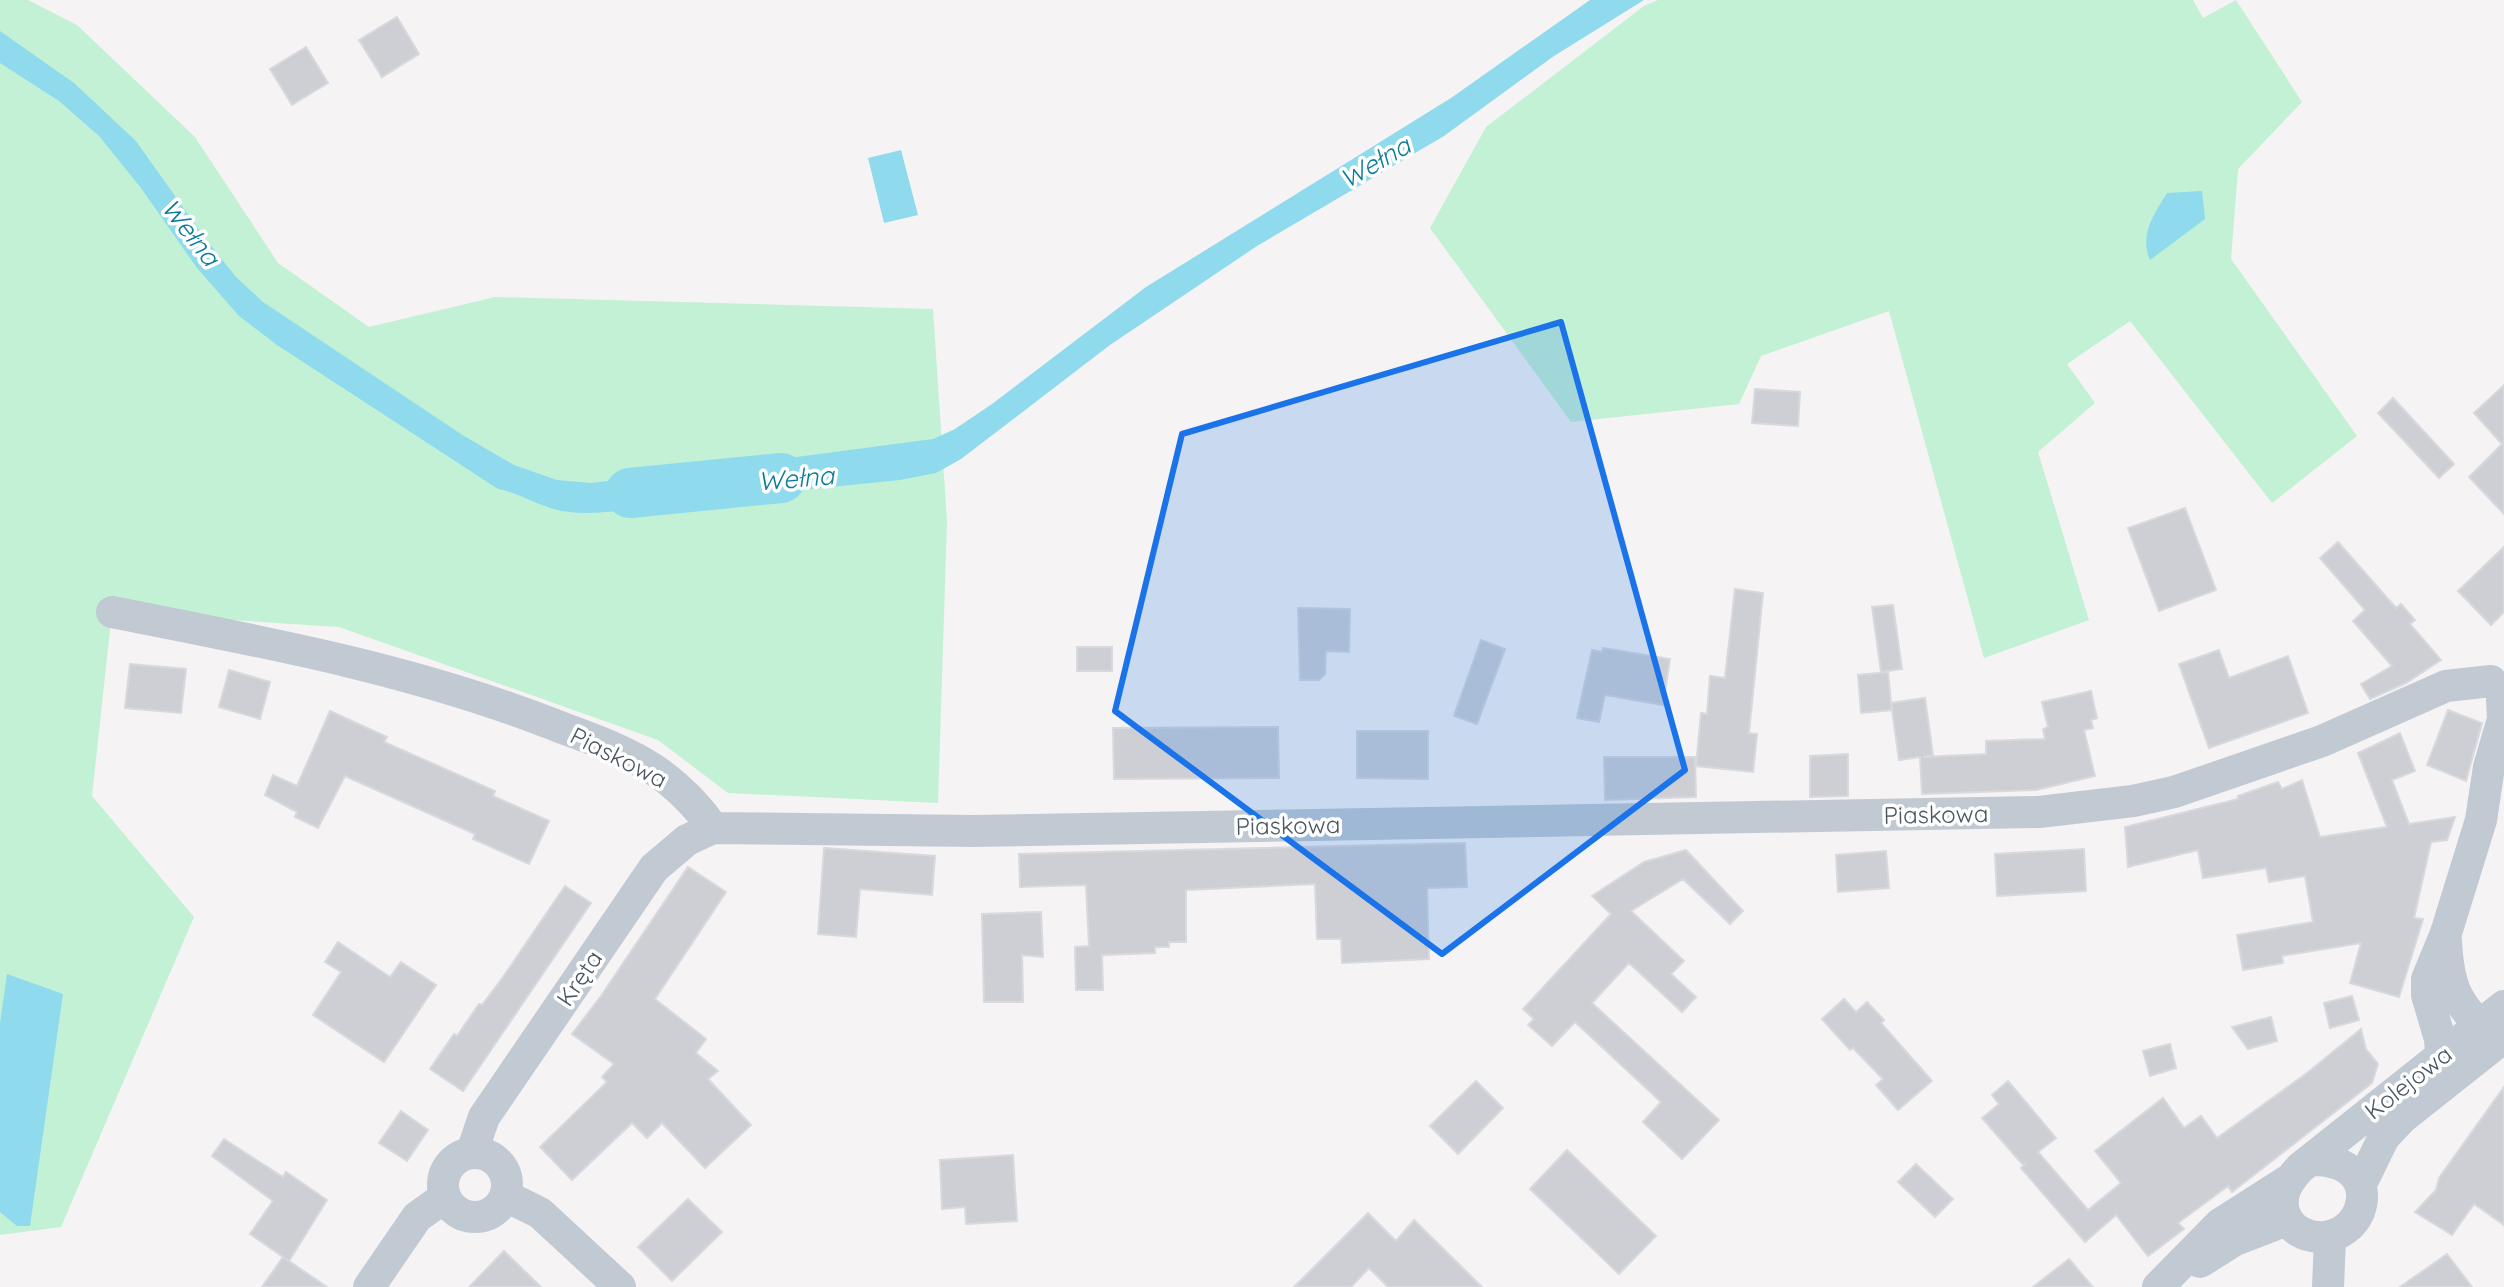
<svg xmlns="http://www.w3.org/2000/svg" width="2504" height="1287" font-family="Quicksand,sans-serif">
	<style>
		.green { fill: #c3f1d5 }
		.water { fill: #90daee }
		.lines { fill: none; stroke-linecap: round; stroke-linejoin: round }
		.river { stroke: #90daee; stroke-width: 50 }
		.building { fill: #cdcfd5; stroke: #d7d9de; stroke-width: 2 }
		.minor { stroke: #c1cad2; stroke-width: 32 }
		.marked { fill: #1a73e8; fill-opacity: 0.2; stroke: #1a73e8; stroke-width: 6; stroke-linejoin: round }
		.labels { text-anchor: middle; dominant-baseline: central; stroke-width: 7; stroke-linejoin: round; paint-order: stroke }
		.street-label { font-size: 24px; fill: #4a5661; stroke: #fff }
		.water-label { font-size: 26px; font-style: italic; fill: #0c7c9b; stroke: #fff }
	</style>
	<rect width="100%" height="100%" fill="#f5f3f3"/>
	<path class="green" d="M0 0H28L77 25 195 137 278 263 369 327 495 297 933 309 947 521 938 803 728 793 658 740 339 627 112 612 92 796 194 917 61 1227 0 1235Z
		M1658 0H2193L2203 18 2236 0 2302 102 2238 169 2231 259 2357 436 2272 503 2130 321 2067 364 2095 403 2038 452 2089 620 1984 658 1889 311 1761 356 1739 404 1571 422 1430 228 1486 127 1644 6Z"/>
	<path class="water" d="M1590 0H1644L1554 56 1444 136 1257 246 1110 345 961 459 936 473 900 480 712 499V468L933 439 955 429 992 404 1146 287 1451 98Z
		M0 31 74 83 136 141 204 237 236 277 263 302 464 436 514 465 557 480 591 483 697 470 698 500C660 504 599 518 562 511 540 507 520 493 498 489L277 345 239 316 197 268 141 188 99 136 59 101 0 63Z
		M901 150 918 215 884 223 868 158Z
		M2202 191 2205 219 2150 260C2139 235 2154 214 2167 193Z
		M7 974 63 994 30 1226H17L0 1212V1023Z"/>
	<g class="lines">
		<path class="river" d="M630 493 781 478"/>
	</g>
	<path class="building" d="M397 17 419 54 382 77 359 40Z
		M306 47 328 83 292 105 270 69Z
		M2504 385V514L2469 477 2502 444 2474 413Z
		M1755 389 1800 392 1798 426 1752 423Z
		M2393 398 2454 464 2439 478 2378 413Z
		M2185 508 2216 590 2159 611 2128 528Z
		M2338 542 2396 608 2401 604 2415 620 2410 624 2441 660 2406 683 2370 699 2361 684 2392 666 2353 621 2365 610 2320 558Z
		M2504 547V612L2491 625 2458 591Z
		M1735 589 1763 593 1749 733 1757 734 1753 772 1696 766 1701 713 1707 714 1710 676 1725 678Z
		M1893 605 1902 669 1881 672 1872 607Z
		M1298 608 1350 609 1349 652 1326 651 1325 674 1319 680H1300Z
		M1481 640 1505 649 1477 724 1454 716Z
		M1077 647H1112V671H1077Z
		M1603 648 1670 659 1663 705 1605 695 1599 722 1577 718 1592 650 1602 652Z
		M2219 650 2229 678 2288 656 2308 713 2209 748 2179 664Z
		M130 664 186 669 181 713 125 708Z
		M229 670 270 682 260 719 219 707Z
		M1888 672 1891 703 1925 698 1933 755 1923 757 1986 754V741L2045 739 2043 729 2048 727 2042 702 2091 691 2097 718 2091 720 2093 728 2084 730 2095 776 2036 790 1922 794 1920 757 1899 760 1891 703 1892 710 1861 713 1858 675Z
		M2448 710 2482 723 2466 781 2427 765Z
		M330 711 387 737 384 742 495 791 493 796 549 821 529 864 473 839 475 834 345 776 318 828 295 817 297 812 265 795 273 775 297 786Z
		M1278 727 1279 778 1114 779 1113 728Z
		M1357 731H1428V779L1357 778Z
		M2400 733 2415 771 2392 780 2409 824 2455 817 2447 840 2431 842 2414 918 2423 919 2399 997 2350 983 2361 943 2282 956 2283 963 2243 970 2237 935 2313 922 2305 876 2269 882 2266 868 2203 878 2198 850 2128 867 2125 827 2238 799V796L2278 782 2282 789 2302 780 2320 837 2387 827 2358 753Z
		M1848 754V796L1810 797V756Z
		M1604 757H1695L1696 797 1605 800Z
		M1465 843 1467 887 1427 888 1429 959 1342 963 1341 939H1317L1315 884 1186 890V942H1169V947H1155V953L1102 955 1103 990H1076L1075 947 1089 946 1086 885 1020 887 1019 854Z
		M824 848 935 856 932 895 860 889 856 937 818 934Z
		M2084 849 2086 891 1997 896 1995 854Z
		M1686 850 1743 911 1730 924 1683 879 1631 911 1684 961 1671 974 1696 997 1682 1012 1629 963 1592 1003 1719 1120 1682 1159 1643 1122 1661 1102 1575 1022 1552 1046 1528 1025 1534 1019 1523 1009 1611 914 1592 896 1644 862Z
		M1886 851 1889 888 1838 892 1836 855Z
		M688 867 726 892 655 999 706 1039 696 1053 718 1071 708 1079 751 1125 705 1168 662 1123 647 1138 632 1123 572 1180 540 1147 607 1082 602 1077 614 1064 572 1034 601 996Z
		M565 886 591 903 463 1091 430 1069 454 1034 457 1036 479 1004 482 1005 503 977Z
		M1041 912 1043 957 1022 955 1023 1002H984L982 914Z
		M338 942 390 977 401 962 436 985 384 1062 313 1015 341 972 325 962Z
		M2352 996 2359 1020 2330 1028 2324 1003Z
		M1844 999 1856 1012 1867 1002 1884 1020 1881 1023 1932 1081 1898 1110 1876 1085 1883 1079 1853 1048 1850 1050 1822 1019Z
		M2271 1017 2277 1041 2248 1049 2232 1027Z
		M2361 1029 2366 1049 2378 1064 2372 1083 2232 1192 2228 1186 2178 1223 2184 1229 2148 1256 2116 1215 2085 1242 2021 1168 2026 1163 2023 1165 1982 1118 1999 1104 1992 1095 2008 1081 2056 1138 2038 1152 2088 1210 2121 1183 2095 1151 2163 1098 2184 1128 2201 1116 2217 1138 2307 1073Z
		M2170 1044 2176 1068 2150 1076 2143 1051Z
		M1476 1081 1503 1108 1458 1154 1430 1126Z
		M2504 1087V1225L2474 1204 2452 1235 2415 1212 2436 1190 2439 1178Z
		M401 1111 428 1130 407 1161 379 1143Z
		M224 1139 283 1177 286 1172 327 1200 289 1261 250 1234 273 1201 212 1156Z
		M1567 1150 1656 1236 1619 1274 1530 1189Z
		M1013 1155 1017 1221 966 1224 965 1207 942 1209 940 1160Z
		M1916 1164 1953 1199 1935 1217 1898 1182Z
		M688 1199 722 1232 672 1281 638 1247Z
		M1368 1213 1396 1241 1414 1220 1482 1287H1388L1369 1268 1351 1287H1294Z
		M504 1251 541 1287H469Z
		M2447 1254 2472 1287H2400Z
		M283 1257 327 1287H262Z
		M2069 1259 2093 1287H2033Z"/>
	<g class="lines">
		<path class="minor" d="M112 612C259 641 407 668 547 722 582 736 622 748 653 769 677 785 696 804 713 828
			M2446 940C2448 988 2457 1006 2493 1038
			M2441 1055 2440 1039 2427 995V979L2446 933 2481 820 2489 767 2503 719 2502 700
			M472 1152 484 1117 654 868 687 840 713 828 973 831 2039 812 2133 801 2174 792 2322 741 2446 686 2491 681
			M443 1185a32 32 0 1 1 64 0a32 32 0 1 1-64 0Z
			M2313 1160C2391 1160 2365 1248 2311 1236 2298 1233 2288 1225 2284 1212 2279 1194 2288 1181 2300 1168L2504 1006
			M2361 1184 2384 1137 2402 1118 2504 1037
			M506 1196 540 1213 620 1287
			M2200 1262 2235 1240 2287 1220
			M369 1287 417 1217 445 1197
			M2158 1287 2220 1224 2289 1180
			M2328 1287 2330 1238"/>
	</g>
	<path class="marked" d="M1561 322 1685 770 1442 954 1115 711 1182 434Z"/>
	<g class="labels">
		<g class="street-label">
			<text transform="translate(619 757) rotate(27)">Piaskowa</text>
			<text transform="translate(1936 814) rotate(-1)">Piaskowa</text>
			<text transform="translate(1288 825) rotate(-1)">Piaskowa</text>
			<text transform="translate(579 978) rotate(-56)">Kręta</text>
			<text transform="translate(2408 1082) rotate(-38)">Kolejowa</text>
		</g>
		<g class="water-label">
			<text transform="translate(1375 162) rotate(-30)">Wełna</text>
			<text transform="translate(191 232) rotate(52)">Wełna</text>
			<text transform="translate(796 478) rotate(-5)">Wełna</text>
		</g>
	</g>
</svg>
